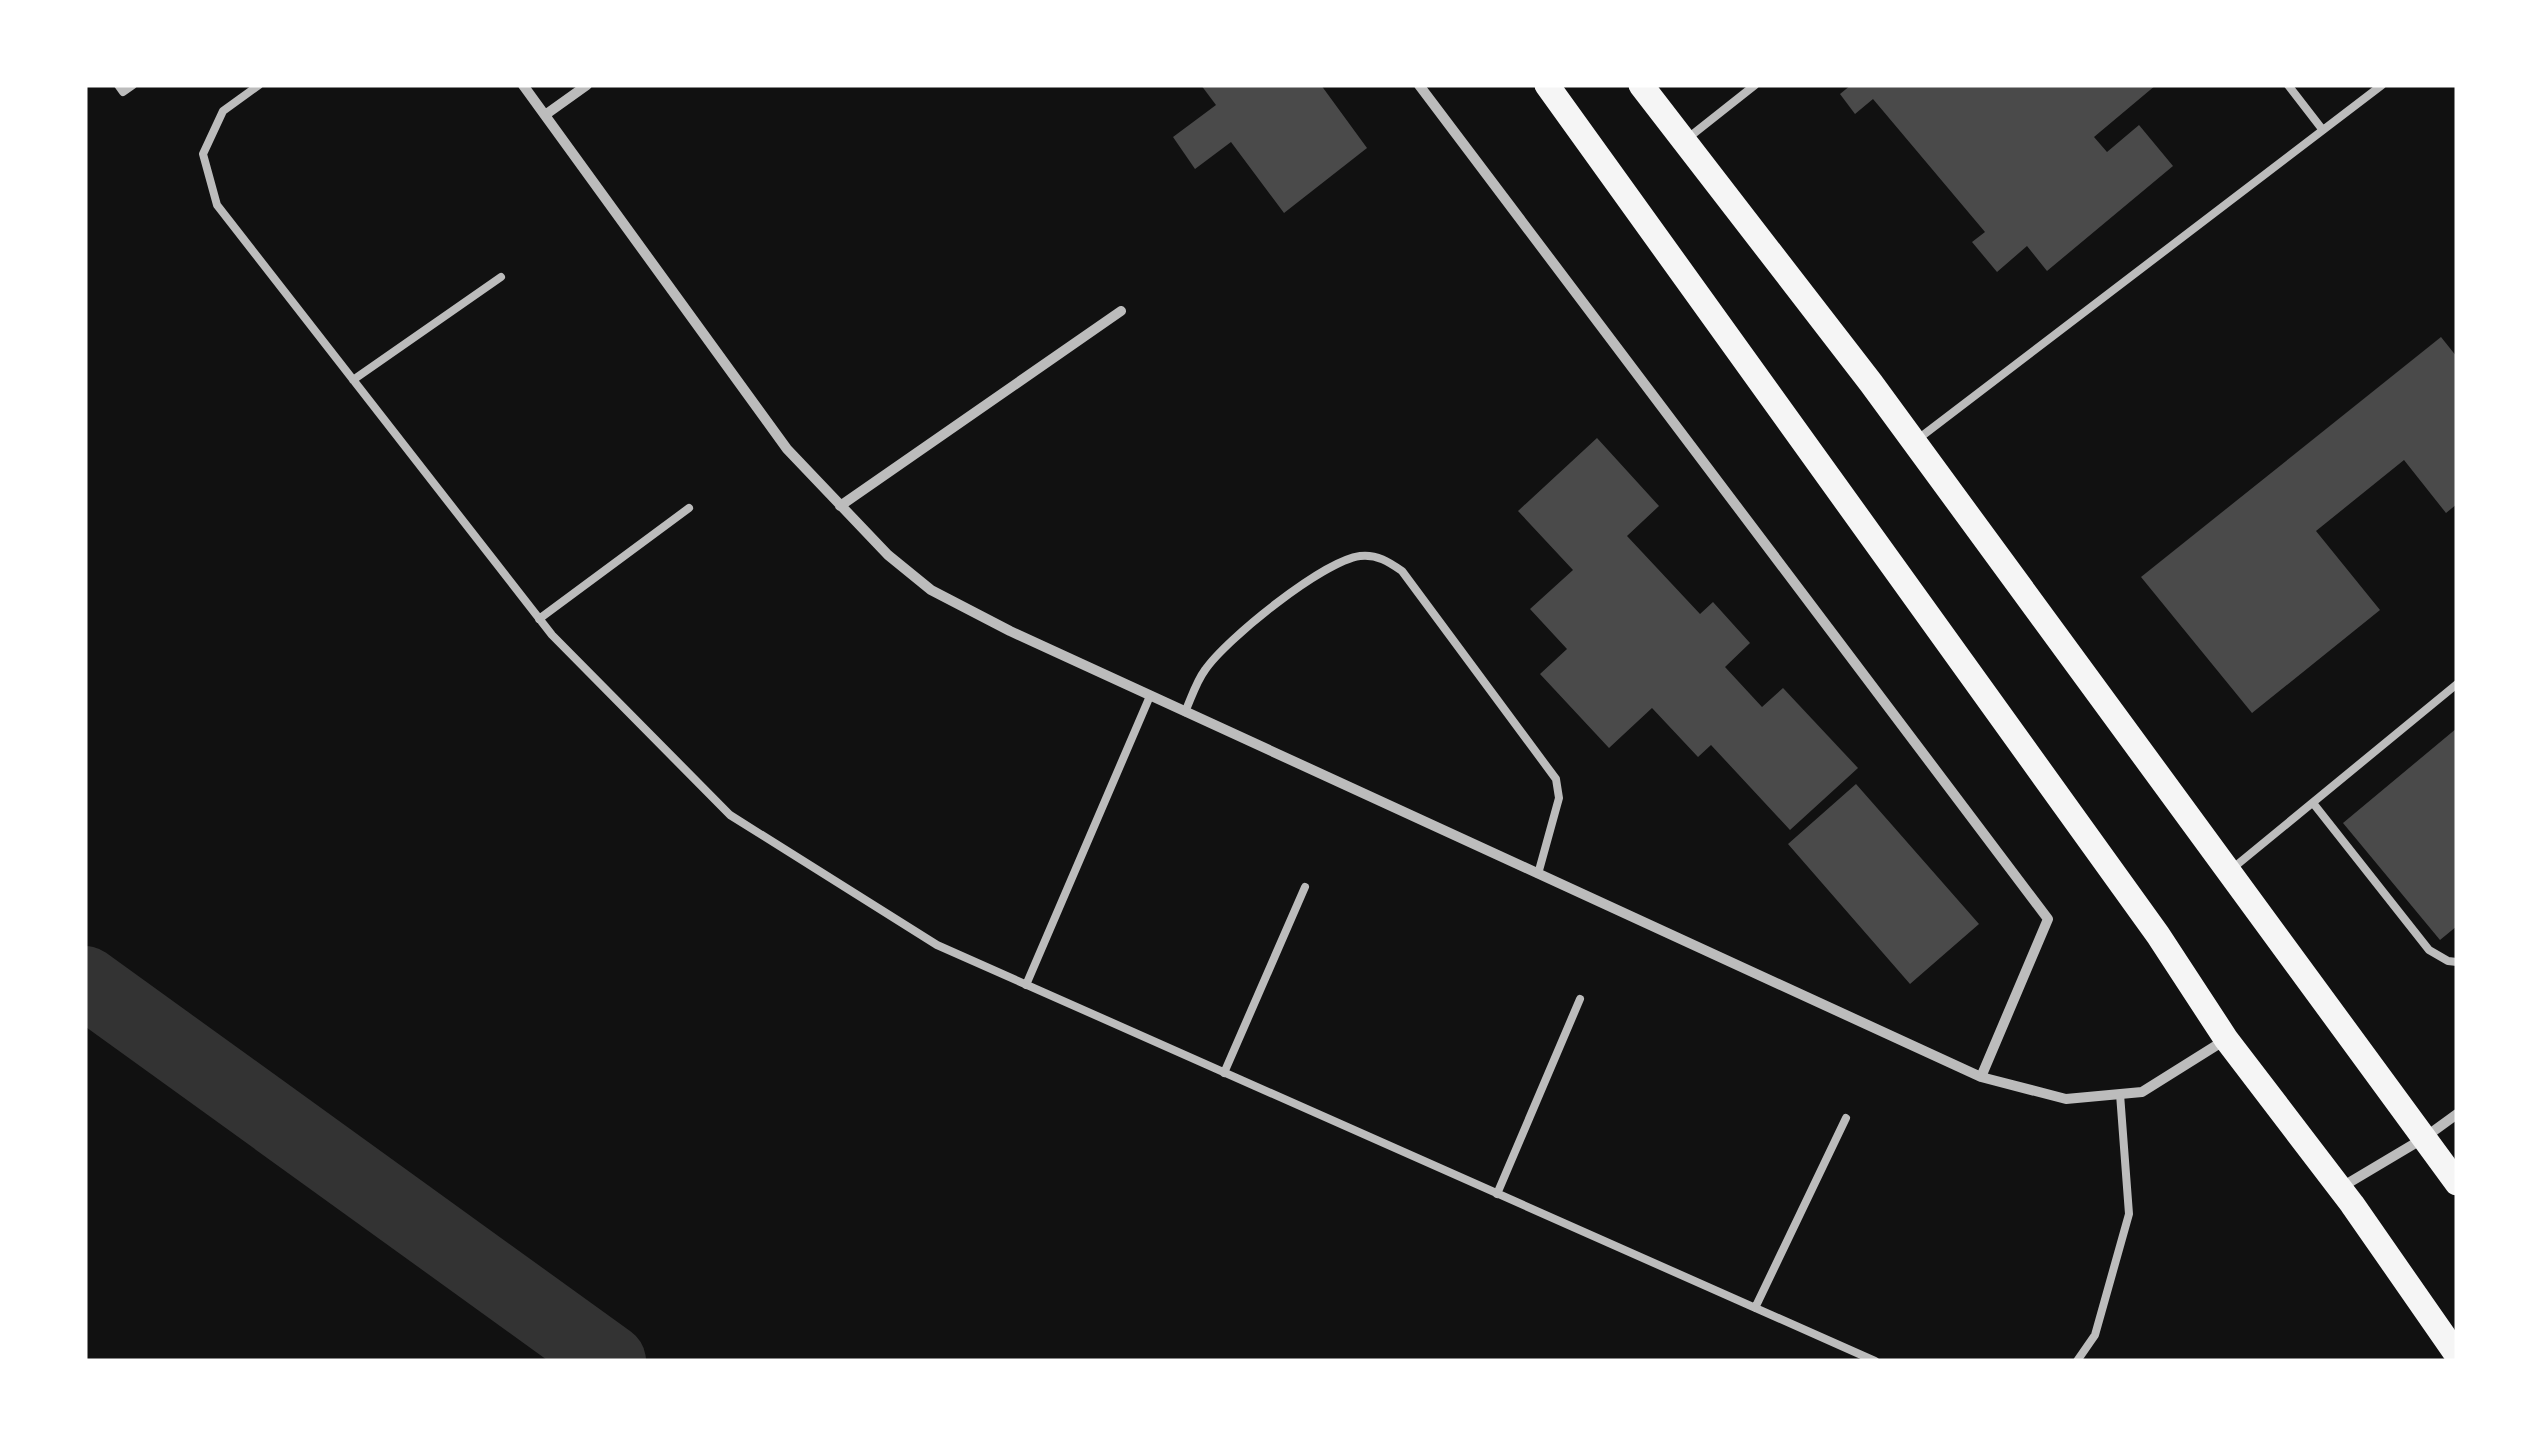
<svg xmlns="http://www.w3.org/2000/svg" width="2542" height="1446" font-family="Poppins,sans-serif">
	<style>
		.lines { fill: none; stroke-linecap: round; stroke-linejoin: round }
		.river { stroke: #333; stroke-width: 72 }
		.building { fill: #4a4a4a }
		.service { stroke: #bcbcbc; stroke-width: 8 }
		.minor { stroke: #bcbcbc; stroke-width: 10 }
		.primary { stroke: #f5f5f5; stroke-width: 25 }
	</style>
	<rect width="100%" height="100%" fill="#111"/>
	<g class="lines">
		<path class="river" d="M85 982 610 1361"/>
	</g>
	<path class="building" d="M1201 85H1321L1367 148 1284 213 1231 142 1195 169 1173 137 1216 105Z
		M1851 85H2156L2094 137 2107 152 2139 125 2173 166 2047 271 2027 246 1997 272 1972 242 1985 232 1873 99 1855 114 1840 94Z
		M2441 337 2457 357V504L2446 513 2404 460 2316 531 2380 610 2252 713 2141 577Z
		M1597 438 1659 506 1627 536 1700 614 1713 602 1750 643 1725 667 1762 707 1783 688 1858 768 1790 830 1711 745 1698 757 1652 708 1609 748 1540 674 1567 649 1530 609 1573 570 1518 511Z
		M2457 728V926L2440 940 2343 823Z
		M1856 784 1979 924 1910 984 1788 844Z"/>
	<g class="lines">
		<path class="service" d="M118 85 123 92 133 85
			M259 85 223 111 203 154 217 205 552 635 730 815 937 945 1875 1361
			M2288 85 2322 129
			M1688 138 1755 85
			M353 380 501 277
			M1918 439 2382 85
			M539 619 689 508
			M1185 712C1191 699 1196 682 1205 670 1226 639 1323 561 1360 556 1377 554 1389 562 1402 571L1556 779 1559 798 1538 874
			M2313 803 2429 950 2448 961 2457 962
			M2233 868 2457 684
			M1026 985 1150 696
			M1224 1073 1305 887
			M1497 1194 1580 999
			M1755 1308 1846 1118
			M2077 1361 2095 1335 2129 1214 2120 1094"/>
		<path class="minor" d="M523 85 787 449 888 555 931 590 1010 631 1981 1077 2066 1099 2142 1092 2225 1040
			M1419 85 2048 919 1981 1077
			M545 115 587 85
			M840 506 1121 311
			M2340 1188 2424 1138 2457 1114"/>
		<path class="primary" d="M1547 85 2158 935 2226 1039 2352 1204 2457 1355
			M1641 85 1871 383 2457 1183"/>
	</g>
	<rect width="2542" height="1446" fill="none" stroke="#ffffff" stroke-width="175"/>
</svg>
